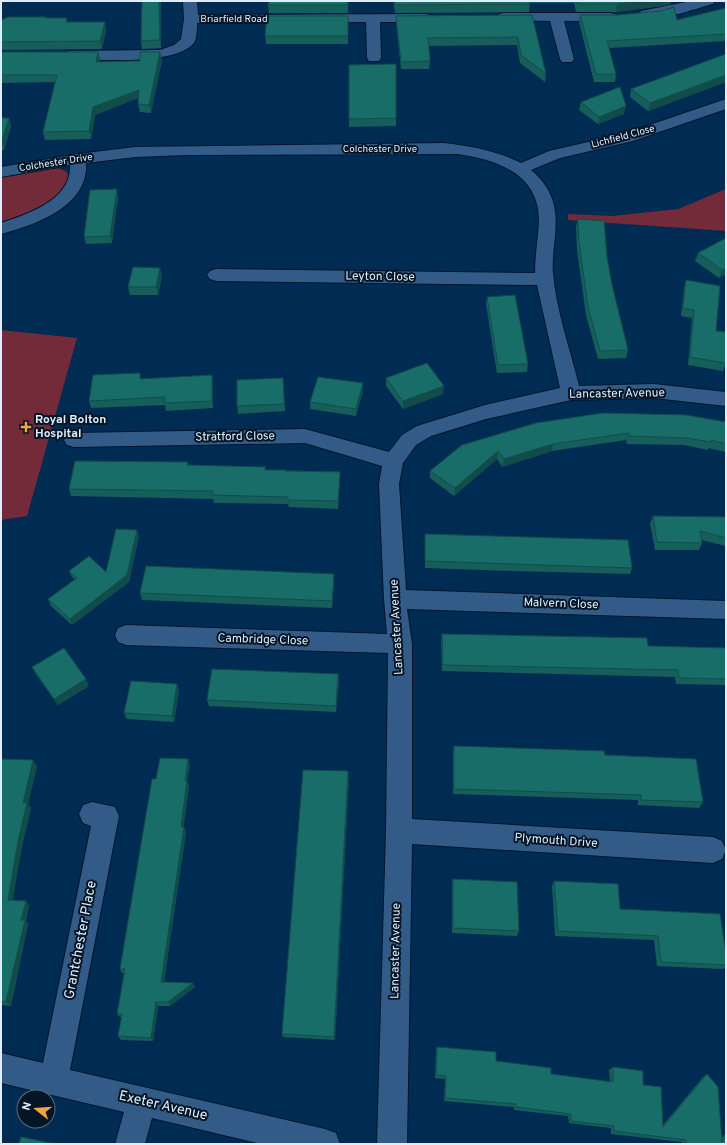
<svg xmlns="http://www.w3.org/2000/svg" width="727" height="1145" font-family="Overpass,sans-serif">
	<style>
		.green { fill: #732a39 }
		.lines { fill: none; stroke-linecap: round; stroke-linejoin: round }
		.minor-casing { stroke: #01152a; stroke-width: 2 }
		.minor { fill: #325c87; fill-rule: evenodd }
		.wall { fill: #155e5a }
		.shaded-wall { fill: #114c4a }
		.building { fill: #186d69; stroke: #114c4a }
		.poi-dot { fill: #f1a540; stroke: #041526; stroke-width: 1.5 }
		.labels { text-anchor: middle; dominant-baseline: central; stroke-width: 4; stroke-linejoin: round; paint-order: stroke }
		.far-street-label { font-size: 10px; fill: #dfedfc; stroke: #041526 }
		.street-label { font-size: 12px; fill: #dfedfc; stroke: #041526 }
		.poi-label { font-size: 12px; font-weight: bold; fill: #dfedfc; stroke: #041526; text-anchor: start }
		.near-street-label { font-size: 14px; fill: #dfedfc; stroke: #041526 }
	</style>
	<rect width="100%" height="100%" fill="#002c54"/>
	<path class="green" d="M55 168C61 169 68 170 68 177 69 198 17 218 1 222V177Z
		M726 189V231L568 220V214L612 216 678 209Z
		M1 330 77 338 27 516 1 520Z"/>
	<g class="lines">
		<g class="minor-casing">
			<path id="minor" d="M183 1H197L198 15 426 14 431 15 433 18 431 21 426 22H380L381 58 379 61H369L367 58 366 22 197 23C197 29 197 40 193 44 172 66 99 59 69 59L64 58 62 55 64 52 69 51 160 50 174 45 181 39 184 19Z
				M691 1H715L713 4C694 9 660 22 641 17L639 14 641 11Z
				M504 13H610L615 14 617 17 615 20 610 21H564L574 59 572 62H562L560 59 550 21 499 20 497 17 499 14Z
				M726 99V109L633 141 560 158 531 170C541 178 550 190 553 202 560 225 551 250 553 273 556 310 570 349 579 386L654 384 726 392V406L654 398 571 400 486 419 431 436 416 445 403 463 399 484 406 590 726 601V619L407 609 412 644V819L713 837 722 841 726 850 722 859 713 863 412 844 407 1144H377L386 831 388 653 126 645 118 642 115 635 118 628 126 625 387 634 384 599 379 484 382 466 305 443 74 447 67 445 64 440 67 435 74 433 305 429 389 452 402 435 417 426 485 405 560 388 537 285 216 281 210 279 207 275 210 271 216 269 535 273C535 256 538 238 539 221 539 174 498 160 458 154L187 155 135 157 86 163C89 206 35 225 1 234V223C28 214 72 200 70 165L1 177V167L78 154 135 147 444 143C471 146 497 151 521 163L549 151 623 134Z
				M92 802 115 807 119 816 70 1070 325 1129 336 1133 340 1144H261L152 1118 145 1144H115L124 1112 1 1083V1053L43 1063 91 826 83 823 79 814 83 805Z"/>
		</g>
		<use href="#minor" class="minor"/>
	</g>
	<path class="wall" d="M142 1H161V48L142 49 141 41Z
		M348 1V13H269L268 5Z
		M393 1H671L670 5 616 12H576L574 3H530L529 12 395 13Z
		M726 8V41L609 48 616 74 615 82H594L579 22 580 15 677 20Z
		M532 15 546 74 545 82 520 63 517 45 429 46 430 61 429 69H401L396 23V16Z
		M348 16V44H266L265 36Z
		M47 18 106 30 102 49 1 50V20Z
		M1 52H98L100 60 99 62 140 61 162 60 151 113 140 112 138 104V98L95 115 91 139 45 140 43 132 55 82 1 83Z
		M726 54V82L648 111 630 97 631 89Z
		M396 64V126L349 127V65Z
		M581 102 624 114 598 124 579 110Z
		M1 118H9L11 126 4 150H1Z
		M118 197 112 243 86 244 84 237Z
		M578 219 607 257 612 285 628 350 626 358 598 359 586 315 577 250 576 227Z
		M726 238V274L719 278 695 261 698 253Z
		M162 276 158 295H130L128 287Z
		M686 280 716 331 726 363 723 371 688 365 692 318 681 316 684 288Z
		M487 297 528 364 527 372 497 373 486 304Z
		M140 373 141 379 213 383V408L166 411 165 405 91 408 89 401Z
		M386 378 443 394 403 409 386 386Z
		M284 386 285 411 238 414 237 406Z
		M363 391 356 416 310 409V402Z
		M726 422V452L708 448V450L684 445 627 444 626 440 552 451 502 467 497 459 454 496 430 478V471L462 445Z
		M189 465 266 470 340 472V479L338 509 289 507 288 504 214 503 213 499 71 496 69 489Z
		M653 516 726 517V546L701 540 702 543 699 550H655L650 523Z
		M425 534 632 568 630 574 512 571 425 568Z
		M139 536 129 582 72 625 51 606 48 599 75 580 72 577 69 571 106 572Z
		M334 581 332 608 142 600 140 593Z
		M442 634 648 646 726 648V685L676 684 675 677 442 671 441 640Z
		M32 667 89 686 58 705 35 673Z
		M338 674 339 680 336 712 209 706 207 700Z
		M177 684 179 690 174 722 127 719 124 713Z
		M454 746 703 802 699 808 638 805V800L453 794V752Z
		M1 759 37 766 28 804 31 808 22 846 12 900 29 905 26 921 28 924 11 1006 1 1005Z
		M190 765 187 781 189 787 183 827 186 832 164 982 195 987 170 1006H158L153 1041 121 1040 118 1036 122 1018 120 1017 117 1014 124 973H122L120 969 156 779Z
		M349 777 335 1040 283 1037 282 1034Z
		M453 879 519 931 517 936 452 933V884Z
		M554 881 726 954V967L723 969 657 966 654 940 555 936 552 886Z
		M437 1047 551 1074 610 1082 609 1070 613 1067 643 1085 663 1125 703 1077 707 1074 721 1139 726 1133V1144H682V1142L611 1134V1128L569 1123 568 1116 514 1110V1107L444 1101 445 1079 435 1078 436 1050Z"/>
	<path class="shaded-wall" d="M159 1H161V48L160 40Z
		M640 1H671L670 5 616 12 617 4Z
		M105 22 106 30 102 49 100 41Z
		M98 52 100 60 98 69 96 62Z
		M160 52 162 60 151 113 149 105Z
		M726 75V82L648 111 650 103Z
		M139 90 140 97 95 115 91 139 89 131 93 107Z
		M626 106 624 114 598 124 599 117Z
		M9 118 11 126 4 150 2 142Z
		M117 189 118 197 112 243 110 236Z
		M160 268 162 276 158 295 156 287Z
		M726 268V274L719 278 722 270Z
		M212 375 213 383V408L212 401Z
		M363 383V391L356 416V409Z
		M444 386 443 394 403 409V401Z
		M553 444 552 451 502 467 504 459Z
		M498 451 497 459 454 496 455 488Z
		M340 472V479L338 509V501Z
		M137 530 139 536 129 582 72 625 70 619 127 575Z
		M334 574V581L332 608V601Z
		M338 674 339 680 336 712V706Z
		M86 679 89 686 58 705 54 699Z
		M177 684 179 690 174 722 172 716Z
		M188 759 190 765 187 781 189 787 183 832 181 827 185 781Z
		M33 760 37 766 28 804 31 808 22 846 12 905 8 900 23 803Z
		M348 771 349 777 335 1040 334 1037Z
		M184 827 186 832 163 986 161 982Z
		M26 901 29 905 26 921 28 924 11 1006 6 1002 21 920Z
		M193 983 195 987 170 1006 168 1002Z
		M156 1002 158 1006 153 1041 151 1038Z"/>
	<path class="building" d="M142 1H159L160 40 141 41Z
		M269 1H348V5H268Z
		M394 1H529L530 4 395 5Z
		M576 1H640L617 4H577Z
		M674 7 677 20 726 8V34L607 41 616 74H596L580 15H618L660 11Z
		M532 15 546 74 521 55 518 37 428 38 430 61 401 62 396 16Z
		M267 16H348V36H265Z
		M8 17H46V18H67L66 22H105L100 41 1 42V20Z
		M1 52H98L96 62 140 61V52H160L149 105 138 104 139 90 93 107 89 131 43 132 57 75H1Z
		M726 54V75L650 103 631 89Z
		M396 64V118L349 119V65Z
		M620 87 626 106 599 117 581 102Z
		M1 118H9L1 142Z
		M117 189 110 236 84 237 90 190Z
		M578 219 604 221 607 257 612 285 628 350 600 351 588 307 579 242Z
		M726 238V268L722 270 698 253Z
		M133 267 160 268 156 287H128Z
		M686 280 720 286 716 331 726 332V363L690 357 694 310 683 308Z
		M515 295 528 364 498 365 487 297Z
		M427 363 444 386 403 401 386 378Z
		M140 373V379L212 375V401L165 403V397L89 401 93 375Z
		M318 377 363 383 356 409 310 402Z
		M283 378 284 404 237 406V380Z
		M603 413 686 415 726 422V444L711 440V442L686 438 629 436V433L553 444 504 459 498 451 455 488 430 471 462 445 536 423Z
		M75 461 188 462 187 465 265 467V470H286V472L287 471 340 472 338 501 288 500V497L212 495 213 491 69 489Z
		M653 516 726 517V538L700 531 702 543 657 542Z
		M116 529 137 530 127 575 70 619 48 599 77 578 69 571 89 556 106 572Z
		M425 534 628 540 632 568 513 564 425 561Z
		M146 566 334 574 332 601 140 593Z
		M442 634 647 638 648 646 726 648V679L679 678 678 670 443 665Z
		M64 648 86 679 54 699 32 667Z
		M212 669 338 674 336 706 207 700Z
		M131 681 177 684 172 716 124 713Z
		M454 746 604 751 605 755 696 759 703 802 641 800V795L454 789Z
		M160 758 188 759 185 781H187L181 827H184L161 982 193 983 168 1002H156L151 1038 118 1036 122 1014H117L125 969H120L152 779H156Z
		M1 759 33 760 23 803H27L18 841 8 900 26 901 21 920H25L6 1002H1Z
		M303 770 348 771 334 1037 282 1034Z
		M453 879 517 882 519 931 453 928Z
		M554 881 618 884 620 909 720 914 726 954V965L661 962 658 936 558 931Z
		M437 1047 496 1052V1061L551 1068V1074L613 1082V1067L643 1071V1085L661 1087 663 1127 707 1074 718 1087 722 1142 726 1137V1144H687L686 1140 614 1131V1126L571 1121V1114L516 1107V1104L445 1098 446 1076 436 1075Z
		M21 1137 56 1144H19Z"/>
	<path class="poi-dot" d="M24 421h4v4h4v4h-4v4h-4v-4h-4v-4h4z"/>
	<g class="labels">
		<g class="far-street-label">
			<text x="234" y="19">Briarfield Road</text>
			<text transform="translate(623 137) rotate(-15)">Lichfield Close</text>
			<text x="380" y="149">Colchester Drive</text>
			<text transform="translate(56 163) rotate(-9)">Colchester Drive</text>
		</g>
		<g class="street-label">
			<text transform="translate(380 277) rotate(1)">Leyton Close</text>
			<text transform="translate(617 394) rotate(-1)">Lancaster Avenue</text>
			<text transform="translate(235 437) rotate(-1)">Stratford Close</text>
			<text transform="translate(561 604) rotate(2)">Malvern Close</text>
			<text transform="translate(397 627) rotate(-93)">Lancaster Avenue</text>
			<text transform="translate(263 640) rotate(2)">Cambridge Close</text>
			<text transform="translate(556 841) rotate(4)">Plymouth Drive</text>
			<text transform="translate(396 951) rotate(-89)">Lancaster Avenue</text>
		</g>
		<g class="poi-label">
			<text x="35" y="420">Royal Bolton<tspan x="35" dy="14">Hospital</tspan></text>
		</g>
		<g class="near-street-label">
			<text transform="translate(81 940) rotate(-79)">Grantchester Place</text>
			<text transform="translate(163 1106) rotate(13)">Exeter Avenue</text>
		</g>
	</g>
	<rect width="727" height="1145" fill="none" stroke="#dfedfc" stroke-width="4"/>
	<g transform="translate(36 1109) rotate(287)"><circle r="19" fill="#041526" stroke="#5c6b7c"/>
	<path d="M0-3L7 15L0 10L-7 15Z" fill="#f1a540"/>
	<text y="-6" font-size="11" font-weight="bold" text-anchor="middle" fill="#dfedfc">N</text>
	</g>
</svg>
